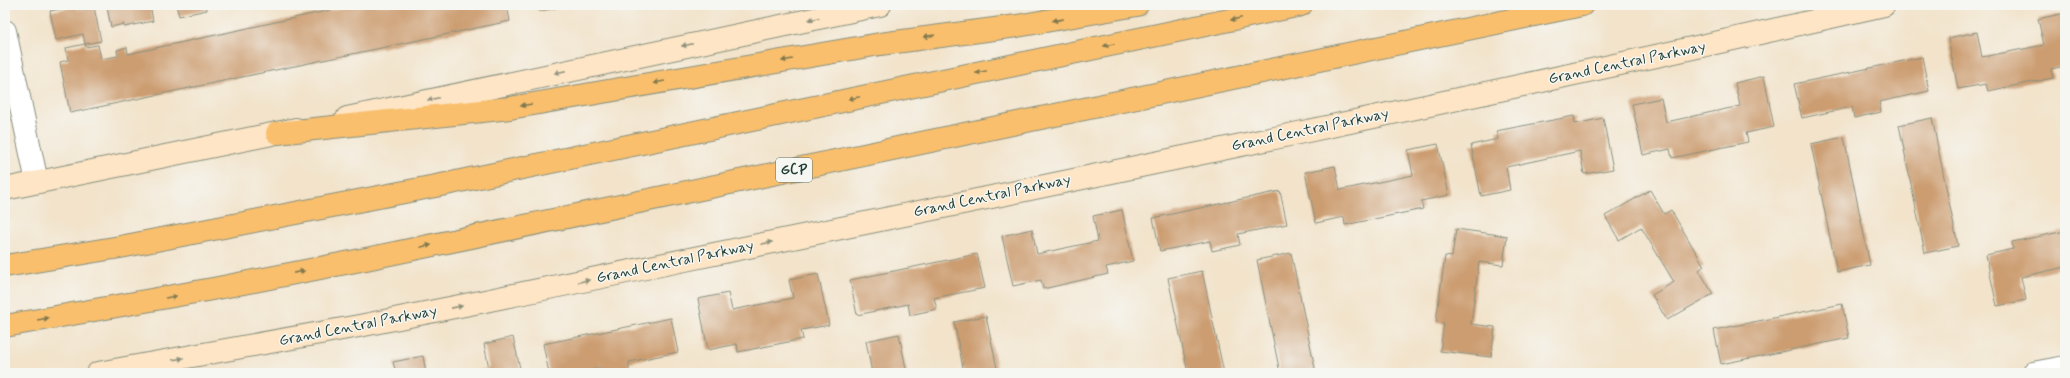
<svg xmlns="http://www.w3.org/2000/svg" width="2070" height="378" font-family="Mynerve,sans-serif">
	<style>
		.building { fill: #cc9d71 }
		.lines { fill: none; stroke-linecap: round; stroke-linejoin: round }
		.street-casing { stroke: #88907f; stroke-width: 24 }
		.secondary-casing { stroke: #88907f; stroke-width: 24 }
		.highway-casing { stroke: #88907f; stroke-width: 24 }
		.street { stroke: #fff; stroke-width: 22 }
		.secondary { stroke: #fde5c5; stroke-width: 22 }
		.highway { stroke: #f9bf6d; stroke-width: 22 }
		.oneway { fill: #8e917c }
		.oneway2 { fill: #81784e }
		.labels { text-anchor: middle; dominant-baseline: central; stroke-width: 3; stroke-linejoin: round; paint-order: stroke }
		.shield { fill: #f6f6f2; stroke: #60746d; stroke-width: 1 }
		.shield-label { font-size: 14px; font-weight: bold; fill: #1f3d34 }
		.street-label { font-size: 15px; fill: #1f3d34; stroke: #f6f6f2 }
	</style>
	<rect width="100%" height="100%" fill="#f6f6f2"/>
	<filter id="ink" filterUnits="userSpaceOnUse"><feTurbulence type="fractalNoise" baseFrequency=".025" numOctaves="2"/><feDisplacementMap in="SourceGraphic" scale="8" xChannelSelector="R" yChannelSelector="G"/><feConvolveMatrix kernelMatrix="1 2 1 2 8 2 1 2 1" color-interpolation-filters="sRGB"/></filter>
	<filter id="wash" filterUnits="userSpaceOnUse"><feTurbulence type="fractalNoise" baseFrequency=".012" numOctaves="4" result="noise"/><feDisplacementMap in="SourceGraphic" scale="16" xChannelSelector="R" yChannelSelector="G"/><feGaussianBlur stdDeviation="0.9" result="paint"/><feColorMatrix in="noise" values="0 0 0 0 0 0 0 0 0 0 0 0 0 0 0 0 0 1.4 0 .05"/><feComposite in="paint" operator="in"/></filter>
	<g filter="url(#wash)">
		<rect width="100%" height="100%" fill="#f2e3ca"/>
		<g id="blocks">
			<path class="building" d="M119 5H150L153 21 124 27V24L111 27 107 7Z
				M176 5H206L207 10 179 16Z
				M354 5H507L510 21 70 113 60 62 68 60 66 48 85 44 86 47 98 45 101 59 118 56 117 50 127 47 128 54Z
				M537 5H555L556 8 539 11Z
				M77 6 78 10 94 7 101 41 85 44 83 34 56 40 50 11Z
				M2065 13V66L2051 69 2053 78 1988 91 1986 84 1958 89 1948 38 1977 32 1982 57 2044 45 2038 19Z
				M1922 57 1929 91 1879 102 1881 112 1854 118 1852 107 1802 118 1794 84Z
				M1764 76 1774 127 1746 133 1748 142 1672 158 1670 149 1643 155 1632 104 1661 98 1666 122 1740 106 1735 83Z
				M1574 116 1575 124 1603 118 1613 169 1584 174 1580 151 1506 167 1510 190 1481 196 1471 145 1498 139 1496 131Z
				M1932 118 1958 246 1925 253 1899 125Z
				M1844 137 1870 265 1837 272 1811 144Z
				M1438 144 1449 195 1421 201 1423 209 1345 225 1344 217 1316 223 1305 172 1335 166 1340 190 1413 175 1408 150Z
				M1650 190 1664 214 1671 210 1704 266 1699 270 1713 294 1667 320 1652 295 1674 282 1641 227 1619 240 1605 216Z
				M1280 191 1287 224 1238 234 1240 245 1212 251 1210 241 1160 251 1153 218Z
				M1122 210 1133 261 1106 267 1108 274 1043 289 1041 280 1013 286 1002 236 1032 229 1037 254 1098 241 1093 216Z
				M1456 229 1507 236 1503 265 1479 262 1471 324 1495 327 1491 357 1440 351 1444 323 1436 322 1445 256 1452 257Z
				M2065 231V267L2021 277 2026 300 1997 306 1986 255 2013 249 2012 242Z
				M1291 253 1316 373H1280L1257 260Z
				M977 254 985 288 934 298 937 309 910 315 908 304 857 315 850 280Z
				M1202 271 1224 373H1188L1168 278Z
				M818 274 829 325 801 330 803 339 738 352 737 344 708 350 698 299 728 293 732 310 793 298 789 280Z
				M1842 304 1849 338 1721 364 1714 330Z
				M986 316 998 373H964L954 322Z
				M671 318 678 352 629 362V373H602L601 368 577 373H549L543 344Z
				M899 334 907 373H872L866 341Z
				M513 337 521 373H471L489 368 484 344Z
				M423 356 426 373H396L393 362Z"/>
		</g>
	</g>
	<g filter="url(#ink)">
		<use href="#blocks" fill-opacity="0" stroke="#88907f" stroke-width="1"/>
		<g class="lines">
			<g class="street-casing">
				<path id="street" d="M5 31 37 182
					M2033 373 2065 367"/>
			</g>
			<g class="secondary-casing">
				<path id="secondary" d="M347 118 880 5
					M5 189 296 129
					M98 373 359 326 485 301C952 205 1419 111 1884 5"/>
			</g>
			<g class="highway-casing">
				<path id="highway" d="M277 133 510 108 880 44 1017 26 1137 5
					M5 266 120 247 451 183 1301 5
					M5 326 218 288 366 259 1582 5"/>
			</g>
			<use href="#street" class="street"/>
			<use href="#secondary" class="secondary"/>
			<use href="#highway" class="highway"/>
		</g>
		<defs><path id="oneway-solid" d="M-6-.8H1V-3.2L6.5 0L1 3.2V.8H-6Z"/></defs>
		<g class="oneway">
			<use href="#oneway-solid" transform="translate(814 19) rotate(168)"/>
			<use href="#oneway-solid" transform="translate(687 45) rotate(168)"/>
			<use href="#oneway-solid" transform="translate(560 72) rotate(168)"/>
			<use href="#oneway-solid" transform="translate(433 99) rotate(168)"/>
			<use href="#oneway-solid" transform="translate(767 243) rotate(-12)"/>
			<use href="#oneway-solid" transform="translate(584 281) rotate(-12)"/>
			<use href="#oneway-solid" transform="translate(457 307) rotate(-11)"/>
			<use href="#oneway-solid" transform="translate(178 359) rotate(-10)"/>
		</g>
		<g class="oneway2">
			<use href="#oneway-solid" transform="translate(1236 19) rotate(168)"/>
			<use href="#oneway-solid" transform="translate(1058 20) rotate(171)"/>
			<use href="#oneway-solid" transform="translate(929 36) rotate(172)"/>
			<use href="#oneway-solid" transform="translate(1109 45) rotate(168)"/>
			<use href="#oneway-solid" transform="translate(787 60) rotate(170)"/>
			<use href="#oneway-solid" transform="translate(981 72) rotate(168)"/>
			<use href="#oneway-solid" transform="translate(659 82) rotate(170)"/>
			<use href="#oneway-solid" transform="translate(854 98) rotate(168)"/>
			<use href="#oneway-solid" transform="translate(526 105) rotate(170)"/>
			<use href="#oneway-solid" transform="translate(426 246) rotate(-12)"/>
			<use href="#oneway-solid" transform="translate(299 272) rotate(-11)"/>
			<use href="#oneway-solid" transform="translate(171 297) rotate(-10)"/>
			<use href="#oneway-solid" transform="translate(43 319) rotate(-10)"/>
		</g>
	</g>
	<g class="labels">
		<rect class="shield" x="776" y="158" width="36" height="24" rx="3"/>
		<g class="shield-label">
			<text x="794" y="170">GCP</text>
		</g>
		<g class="street-label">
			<text transform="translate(1627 63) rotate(-12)">Grand Central Parkway</text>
			<text transform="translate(1310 130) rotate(-12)">Grand Central Parkway</text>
			<text transform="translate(992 196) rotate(-12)">Grand Central Parkway</text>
			<text transform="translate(675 262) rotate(-12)">Grand Central Parkway</text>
			<text transform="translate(358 326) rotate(-11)">Grand Central Parkway</text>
		</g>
	</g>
	<rect width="2070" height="378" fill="none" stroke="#f6f6f2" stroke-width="20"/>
</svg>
